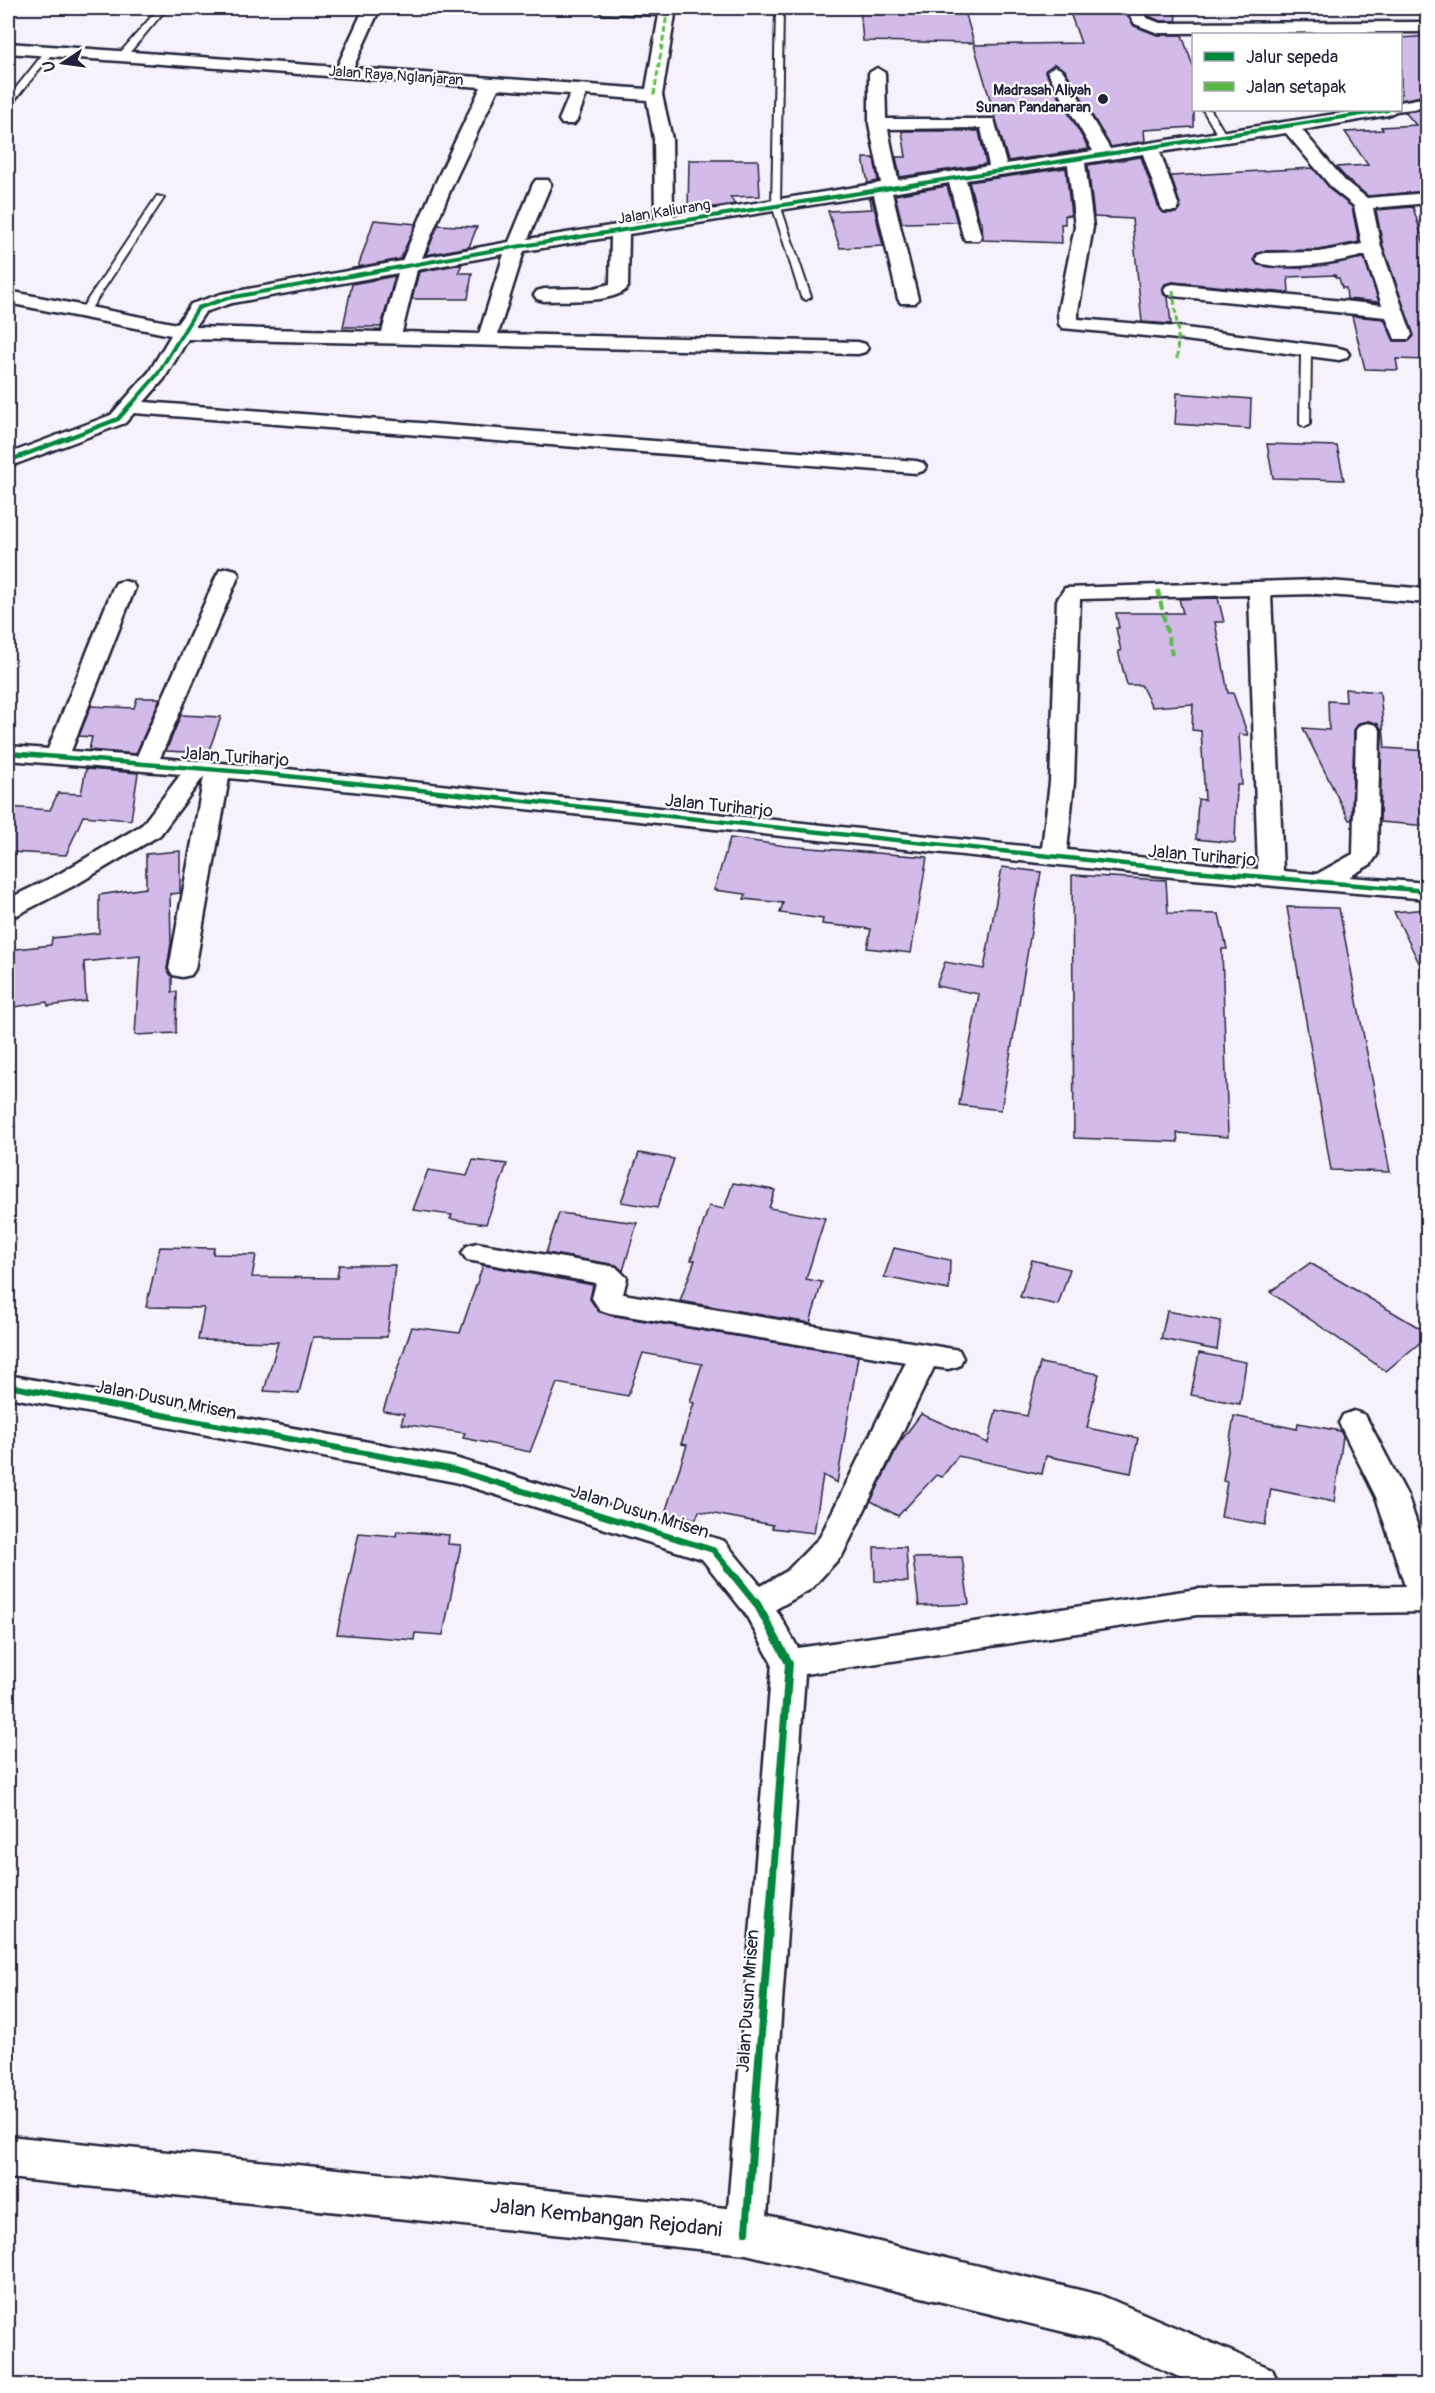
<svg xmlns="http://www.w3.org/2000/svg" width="1435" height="2393" font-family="Pangolin,sans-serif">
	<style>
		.building { fill: #d2bae9; stroke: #22223b; stroke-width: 1.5 }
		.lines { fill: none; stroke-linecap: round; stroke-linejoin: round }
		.lane-casing { stroke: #22223b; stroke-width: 4 }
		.street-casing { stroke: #22223b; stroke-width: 5 }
		.secondary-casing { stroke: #22223b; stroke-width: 5 }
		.lane { fill: #fff; fill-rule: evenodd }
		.street { fill: #fff; fill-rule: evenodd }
		.secondary { fill: #fff; fill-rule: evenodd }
		.quiet-far1 { stroke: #58b947; stroke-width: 3; stroke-dasharray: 6 3; stroke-linecap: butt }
		.quiet { stroke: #58b947; stroke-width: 4; stroke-dasharray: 8 4; stroke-linecap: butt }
		.cycleway-far3-casing { stroke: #fff; stroke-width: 6 }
		.cycleway-far2-casing { stroke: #fff; stroke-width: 8 }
		.cycleway-far1-casing { stroke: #fff; stroke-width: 10 }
		.cycleway-casing { stroke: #fff; stroke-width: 11 }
		.cycleway-far3 { stroke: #00873e; stroke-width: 4 }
		.cycleway-far2 { stroke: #00873e; stroke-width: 4.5 }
		.cycleway-far1 { stroke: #00873e; stroke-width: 6 }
		.cycleway { stroke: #00873e; stroke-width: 8 }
		.poi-dot { fill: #22223b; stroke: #fff; stroke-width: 2 }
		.labels { text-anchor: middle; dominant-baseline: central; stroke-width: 4.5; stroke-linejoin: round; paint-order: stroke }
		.far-street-label { font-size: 15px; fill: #22223b; stroke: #fff }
		.far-poi-label { font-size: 15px; font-weight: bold; fill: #22223b; stroke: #fff; text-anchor: end }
		.street-label { font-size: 18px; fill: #22223b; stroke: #fff }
		.near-street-label { font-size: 21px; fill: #22223b; stroke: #fff }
	</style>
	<rect width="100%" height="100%" fill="#f6f1fb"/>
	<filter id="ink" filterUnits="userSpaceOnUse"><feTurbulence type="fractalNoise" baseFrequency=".0167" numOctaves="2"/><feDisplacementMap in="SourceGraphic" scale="12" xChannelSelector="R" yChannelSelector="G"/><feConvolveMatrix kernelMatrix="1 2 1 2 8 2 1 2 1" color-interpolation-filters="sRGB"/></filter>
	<g filter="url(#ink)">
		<path class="building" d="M860 8H964L974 43 863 41Z
			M1085 8H1123L1134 26 1157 35H1182L1194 69V127L1144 130 1145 141 1111 147 1065 70 1054 64 1045 72 1089 149 1008 161 974 45 1081 43 1069 10H1086Z
			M1143 8H1173L1177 21H1160L1149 16Z
			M1428 36V95L1401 100V38Z
			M1428 109V191L1368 196 1347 179 1336 167 1368 165 1345 132 1383 130 1381 127 1416 125 1405 112Z
			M902 131H979L986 164 900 177 896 157H906Z
			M1141 157 1159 208 1164 213H1176L1181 208 1171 176 1313 168 1332 191 1352 207 1359 242 1319 250 1264 251 1256 254 1254 260 1258 265 1298 268 1364 258 1379 302 1347 299 1346 288H1342L1339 278H1336L1335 275 1288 277 1289 293 1173 282 1165 284 1162 289 1164 295 1168 297 1171 324 1142 322 1132 219 1094 217 1088 165Z
			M863 158H874L878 181 868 183Z
			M689 160H758L760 196 730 197 735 204 688 211Z
			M1066 168 1071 216 1065 215V224H1061L1062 243 983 240 982 222H980L969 182Z
			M947 186 957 222 902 223 895 195Z
			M870 198H872L883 246 840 248 828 211 872 209Z
			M1413 207 1428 257V360L1396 359 1398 370 1365 369 1352 316 1384 319 1394 341H1409L1414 336 1383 246 1376 210Z
			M374 220 416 224 400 259 358 267Z
			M438 225 477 227 469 247 426 255Z
			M462 264 458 273H472L468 299H412L419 272Z
			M395 276 381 327H343L352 284Z
			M1177 393 1251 399 1250 429 1175 424Z
			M1267 444 1337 446 1344 480 1273 478Z
			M1218 598 1224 622H1215L1228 693H1233L1248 735 1239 734 1242 785H1237L1235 843 1196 839 1198 799 1205 800 1201 731 1192 730 1193 704 1152 707 1141 685H1127L1118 651H1121L1116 628H1119L1116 613H1183L1179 599Z
			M1345 689 1380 692 1385 748 1428 751V826L1380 822 1382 730 1378 724 1369 721 1359 723 1354 730 1352 820H1349L1303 728 1329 730 1328 701 1346 702Z
			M137 698H160L136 754 89 750 92 737 79 736 91 706 134 708Z
			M181 715 221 717 208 753 166 751Z
			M86 769 138 773 131 820 83 816 66 855 8 852V807L50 810 58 793 81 794Z
			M730 838 786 846 927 857 911 953 867 948 871 929 822 924 823 919 780 913 783 903 744 899 746 894 714 890Z
			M180 851V893L170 894 171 943 167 969 172 977V992H177L176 1033 135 1035 140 956 84 962 86 1001 48 1006 47 1002 8 1008V950L51 945 52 938 99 933V895L146 888V854Z
			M1002 867 1041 872 1001 1110 959 1105 979 994 936 986 945 962 984 969Z
			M1072 875 1166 880 1168 913 1219 914 1227 949H1222L1228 1137 1177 1133 1178 1142 1074 1138Z
			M1287 907 1339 908 1390 1172 1331 1170Z
			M1428 909V981L1394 912Z
			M639 1153 674 1159 657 1208 621 1202Z
			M473 1160 507 1164 486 1224 450 1219 452 1215 413 1210 428 1170 467 1176Z
			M733 1183 775 1190 769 1208 825 1218 806 1279 822 1282 810 1323 680 1301 695 1260H691L709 1206 724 1209Z
			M559 1213 637 1223 623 1271 616 1265 546 1253Z
			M160 1247 214 1248 213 1254 256 1255 252 1277 337 1278 339 1265H395L387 1337H313L299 1393 264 1391 278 1342 198 1340 204 1308 146 1307Z
			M894 1248 950 1260 949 1290 884 1277Z
			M1032 1260 1070 1269 1058 1305 1020 1297Z
			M1310 1263 1428 1333V1336L1386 1371 1270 1292Z
			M483 1265 593 1285 590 1299 598 1311 609 1315 858 1356 837 1483 823 1475 814 1533 772 1528 773 1525 699 1511 696 1519 665 1513 687 1445 681 1444 694 1403 690 1402 702 1364 643 1353 628 1396 557 1383 530 1452 463 1438 465 1433 401 1424 404 1414 383 1411 412 1327 460 1333Z
			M1167 1311 1221 1321 1217 1350 1161 1339Z
			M1199 1353 1246 1362 1240 1404 1191 1395Z
			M1040 1363 1099 1374 1087 1428 1138 1438 1131 1473 1046 1456 1042 1474 958 1456 942 1477 936 1475 898 1516 871 1501 900 1442 921 1414 988 1443 996 1410 1027 1416Z
			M1234 1416 1297 1429 1298 1423 1340 1431 1343 1436 1334 1502 1271 1489 1265 1525 1221 1517 1227 1482 1223 1481Z
			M397 1531 449 1535 448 1544 461 1545 443 1635 415 1633 414 1640 337 1634 359 1533 396 1536Z
			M874 1547H906L908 1582 875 1581Z
			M962 1557 969 1604 919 1606 913 1558Z"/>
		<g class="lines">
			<g class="lane-casing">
				<path id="lane" d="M159 8H167L125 58H119V54Z
					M776 8H783L780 205 811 297 806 300 801 297 772 205Z
					M47 49 54 51 11 105H8V98Z
					M1203 110H1211L1227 137 1226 139H1220Z
					M157 196 164 198 88 313H82L80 311Z
					M1306 347 1311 350 1310 424 1305 427 1300 424 1301 350Z"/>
			</g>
			<g class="street-casing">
				<path id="street" d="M364 8H380L353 68 646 89 659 15 603 13 595 8H676L662 95 672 139 673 216 881 183 869 124V73L877 68 885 73 886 119H994L1006 164 1093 151 1047 71 1055 66 1063 71 1110 149 1361 110H1400V102L1428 97V107L1396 111 1388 115 1302 130 1345 181 1367 198 1428 193V203L1373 208 1381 247 1412 335 1409 339H1395L1386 317 1173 296 1166 294 1164 290 1166 286 1173 284 1382 305 1365 255C1335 263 1289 271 1258 263L1256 259 1258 255 1265 253 1319 252 1362 244 1354 206 1333 189 1286 133 1160 152 1179 207 1176 211H1164L1161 207 1143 154 1085 163 1093 227 1078 311V319L1178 327 1339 348 1346 350 1349 354 1346 358 1339 360 1178 339 1062 328 1059 324 1058 311 1075 227 1068 165 966 180 981 236 979 240H965L963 236 949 183 892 193 918 299 915 303H901L898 299 874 195 629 234 628 287C616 304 564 300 544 301L537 299 534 295 537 291 544 289 594 288 610 284 611 237 524 251 498 334 858 342 865 344 868 348 865 352 858 354 188 339 164 379 144 402 916 461 923 463 926 467 923 471 916 473 134 413 125 423 8 467V454L111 415 149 372 171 335 8 303V291L177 324 191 304 221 294 402 261 434 186 481 87 8 53V43L337 67ZM498 89 570 94 559 120 562 124H574L577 120 586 95 647 100 654 139 655 219 528 239 551 184 548 180H536L533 184 509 242 422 258 452 186ZM981 128 989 166 898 180 888 129ZM504 254 479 334 402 332 417 270ZM398 273 382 332 195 327 205 312 232 303Z
					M1125 8H1141L1147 18 1160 23 1428 22V32L1158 33 1135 24Z
					M228 568 236 570 239 575 160 758 268 767 1042 848 1050 782 1057 600 1065 588 1317 580 1428 589V603L1317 594 1271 595 1283 871 1317 874 1353 854 1356 730 1360 725 1368 723 1376 725 1380 730 1377 855 1371 864 1349 877 1428 883V899L1182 878 229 778 195 969 191 975 182 977 173 975 169 969 204 776 160 835 77 884 17 915 8 917V899L59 874 142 825 181 774 8 760V746L48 749 113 588 116 583 124 581 132 583 135 588 71 751 137 756 217 575 220 570ZM1249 595 1258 869 1067 850 1074 782 1080 599Z
					M477 1243 616 1267 627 1278 623 1294 959 1350 963 1358 959 1366 948 1369 934 1367 843 1554 811 1589 776 1609 798 1648 1197 1589 1405 1586 1376 1497 1339 1423 1343 1415 1354 1411 1365 1415 1408 1497 1428 1557V1612L1197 1615 805 1674 766 2232 760 2245 746 2251 732 2245 726 2232 772 1663 745 1613 702 1559 455 1482 8 1397V1375L455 1458 724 1541 761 1586 787 1571 820 1537 906 1362 610 1313 600 1310 592 1298 596 1283 467 1260 462 1253 467 1246Z"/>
			</g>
			<g class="secondary-casing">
				<path id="secondary" d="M8 2136 746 2210 1100 2295 1272 2369 1279 2386H1199L1097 2340 746 2254 8 2178Z"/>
			</g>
			<use href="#lane" class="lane"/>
			<use href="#street" class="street"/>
			<use href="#secondary" class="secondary"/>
			<path class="quiet-far1" d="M654 95 668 8
				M1173 290 1178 333 1177 361"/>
			<path class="quiet" d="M1158 590 1172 655"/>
			<g class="cycleway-far3-casing">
				<path id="cycleway-far3" d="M130 406 157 375 198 308 228 298 490 251 1388 110"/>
			</g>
			<g class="cycleway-far2-casing">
				<path id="cycleway-far2" d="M8 461 118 419 131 404
					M8 753 268 774 1182 870 1428 891"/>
			</g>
			<g class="cycleway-far1-casing">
				<path id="cycleway-far1" d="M8 1386 455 1470 713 1550 729 1569"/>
			</g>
			<g class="cycleway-casing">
				<path id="cycleway" d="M728 1568 757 1604 789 1663 746 2232"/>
			</g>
			<use href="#cycleway-far3" class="cycleway-far3"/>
			<use href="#cycleway-far2" class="cycleway-far2"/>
			<use href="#cycleway-far1" class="cycleway-far1"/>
			<use href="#cycleway" class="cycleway"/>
		</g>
	</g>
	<circle class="poi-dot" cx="1103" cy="99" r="6"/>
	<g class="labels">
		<g class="far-street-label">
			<text transform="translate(396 76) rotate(4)">Jalan Raya Nglanjaran</text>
			<text transform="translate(664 212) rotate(-9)">Jalan Kaliurang</text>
		</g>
		<g class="far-poi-label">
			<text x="1091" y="90">Madrasah Aliyah<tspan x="1091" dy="17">Sunan Pandanaran</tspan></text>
		</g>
		<g class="street-label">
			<text transform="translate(235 757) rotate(4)">Jalan Turiharjo</text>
			<text transform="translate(719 806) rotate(6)">Jalan Turiharjo</text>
			<text transform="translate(1202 856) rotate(5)">Jalan Turiharjo</text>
			<text transform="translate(166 1400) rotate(11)">Jalan Dusun Mrisen</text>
			<text transform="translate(640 1512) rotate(17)">Jalan Dusun Mrisen</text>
			<text transform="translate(748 2001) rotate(-86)">Jalan Dusun Mrisen</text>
		</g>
		<g class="near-street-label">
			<text transform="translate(606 2218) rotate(6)">Jalan Kembangan Rejodani</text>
		</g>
	</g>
	<rect width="1435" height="2393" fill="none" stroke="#fff" stroke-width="30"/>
	<rect x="15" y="15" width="1405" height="2363" fill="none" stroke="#22223b" stroke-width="2" filter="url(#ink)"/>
	<rect x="1192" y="33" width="210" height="78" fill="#ffffff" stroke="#a7a7b1" stroke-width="1.5"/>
	<rect x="1204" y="52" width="30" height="9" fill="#00873e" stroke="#a7a7b1" stroke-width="1.5"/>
	<text x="1246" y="63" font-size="18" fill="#22223b">Jalur sepeda</text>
	<rect x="1204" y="82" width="30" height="9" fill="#58b947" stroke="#a7a7b1" stroke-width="1.5"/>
	<text x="1246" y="93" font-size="18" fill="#22223b">Jalan setapak</text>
	<g transform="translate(63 63) rotate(257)" stroke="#ffffff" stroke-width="4.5" paint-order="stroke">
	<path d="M0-4.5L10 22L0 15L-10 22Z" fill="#22223b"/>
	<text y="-9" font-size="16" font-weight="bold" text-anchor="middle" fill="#22223b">U</text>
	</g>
</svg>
